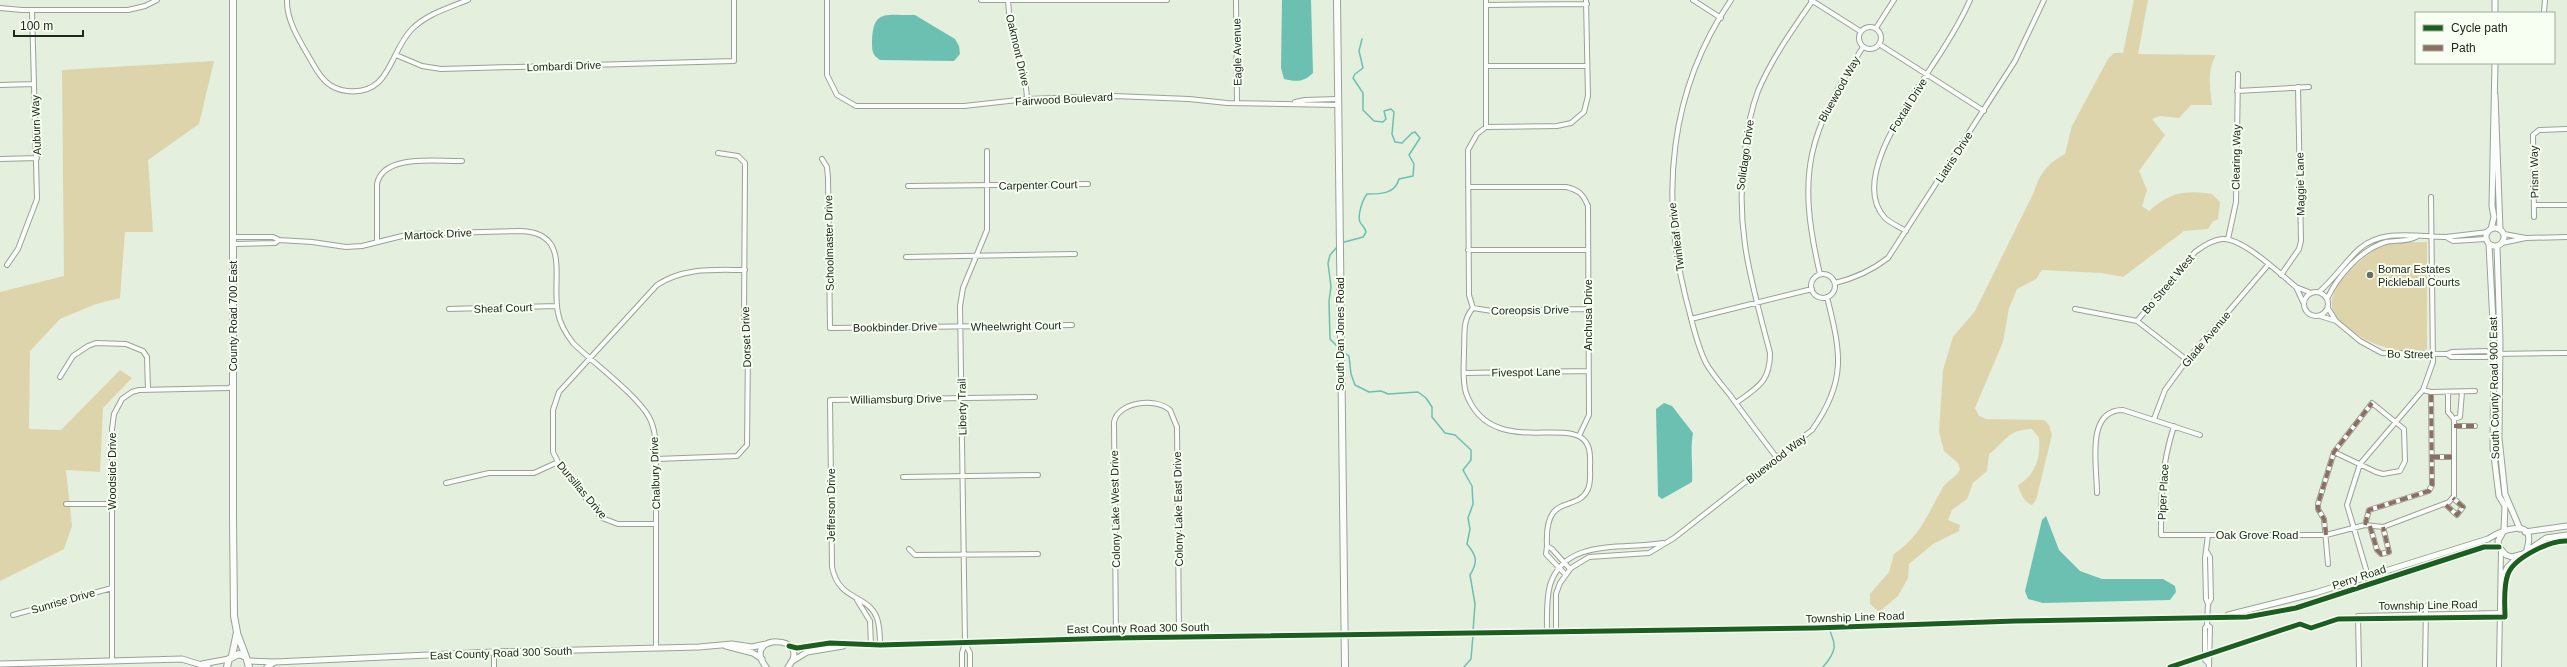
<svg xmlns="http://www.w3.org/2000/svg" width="2567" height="667" font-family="Helvetica,sans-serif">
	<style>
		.green { fill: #ded4ac }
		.water { fill: #6cc0b2 }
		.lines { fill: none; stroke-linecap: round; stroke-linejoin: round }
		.stream { stroke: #6cc0b2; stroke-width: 1.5 }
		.minor-casing { stroke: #9aa295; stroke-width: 6 }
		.tertiary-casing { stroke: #9aa295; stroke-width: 7 }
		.secondary-casing { stroke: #9aa295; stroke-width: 8 }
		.primary-casing { stroke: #9aa295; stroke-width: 8 }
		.minor { stroke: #fbfdfa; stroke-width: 4 }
		.tertiary { stroke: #fbfdfa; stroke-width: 5 }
		.secondary { stroke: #fbfdfa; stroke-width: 6 }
		.primary { stroke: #fbfdfa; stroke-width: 6 }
		.quiet { stroke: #8d6e63; stroke-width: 4; stroke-dasharray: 8 4; stroke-linecap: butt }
		.cycleway-casing { stroke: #f7fff2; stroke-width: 8 }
		.cycleway { stroke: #1b5e20; stroke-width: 5 }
		.poi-dot { fill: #656e61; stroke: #f7fff2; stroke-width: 1.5 }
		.labels { text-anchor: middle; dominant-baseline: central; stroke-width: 4; stroke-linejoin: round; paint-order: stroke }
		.street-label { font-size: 11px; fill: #21281d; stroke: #f7fff2 }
		.poi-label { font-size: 11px; fill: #21281d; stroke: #f7fff2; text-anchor: start }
	</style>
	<rect width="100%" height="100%" fill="#e4efde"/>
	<path class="green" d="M2134 0H2148L2138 54 2216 55C2207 70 2210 87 2212 105H2191L2179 118 2160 116 2152 119 2165 135 2139 171 2147 190 2142 206 2149 211C2170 192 2185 190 2212 194L2220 202 2218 219 2212 222 2208 229 2184 231 2123 277 2101 273 2042 270 2036 279 2017 289 2009 308 2003 342 1975 408 1979 416 1986 419 2044 420 2049 425 2052 435 2036 500 2032 505C2024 502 2020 493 2018 485 2035 475 2041 458 2039 438L2032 429C2006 430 2008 440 1989 454L1987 471 1973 483 1967 499 1952 510 1948 520 1960 525 1959 531 1933 544 1909 564 1908 578 1898 596 1879 612 1870 604V594L1889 572 1894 554C1921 536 1928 513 1943 487 1948 480 1957 477 1960 469L1958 463 1944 451 1939 432 1943 370 1953 337 1975 311 2034 192C2040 173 2048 163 2065 154L2072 126 2108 59 2114 53H2123Z
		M214 61 199 124 148 160 153 232H125L120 298 96 304 60 319 30 351 29 429 61 430 120 370 132 378 103 408 100 472 66 470 72 526 64 549 0 581V292L64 276 62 70Z
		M2427 242V349C2402 361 2338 334 2332 307 2327 286 2371 247 2390 243 2402 241 2415 243 2427 242Z"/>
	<path class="water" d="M1282 0H1311L1313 73C1304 82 1297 82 1284 79L1281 68Z
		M915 15 955 39 959 46 960 54 954 61 880 60C872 55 872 50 872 42 873 8 886 16 915 15Z
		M1664 403 1672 406 1693 433C1690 450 1693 465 1692 482L1662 499 1658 496 1656 409Z
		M2046 516 2059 550 2080 571 2102 579H2163L2175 586 2176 592 2170 600 2043 603 2028 599 2025 591 2042 520Z"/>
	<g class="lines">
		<path class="stream" d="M1341 243 1363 237 1366 232C1365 227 1362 226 1360 222 1357 215 1363 199 1367 194 1381 194 1395 194 1399 179L1413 176 1414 164 1409 155 1420 138 1415 132 1412 133 1402 143 1395 142 1392 134 1394 112 1391 109 1384 111 1386 119 1383 122 1374 121 1363 110V93L1353 78 1355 74 1363 68 1359 51 1362 39
			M1338 246 1330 255 1328 263 1331 287 1329 301 1330 339 1339 348
			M1343 352 1349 356 1351 374 1355 385 1369 392 1381 391 1388 394 1418 392 1426 398 1432 407V417L1445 433 1455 435 1471 450V460L1463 470 1472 486 1473 504 1468 518 1470 529 1467 544C1477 556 1478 562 1470 575L1475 604 1473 631
			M1464 667 1471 659 1473 635
			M1823 667C1847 640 1824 638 1831 620L1837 616"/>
		<g class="minor-casing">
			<path id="minor" d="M287 0C286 22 303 46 313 64 321 78 329 89 347 91 391 96 389 52 412 29 427 14 448 8 468 0
				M827 0V75L837 95 856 106H964L1027 99 1114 96 1189 99 1227 103 1338 105
				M981 0H1167
				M1008 0C1009 35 1026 65 1027 99
				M1236 0 1237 103
				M1693 0 1721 18
				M1731 0C1669 90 1660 196 1686 299 1692 320 1696 344 1706 363 1712 374 1722 385 1730 395 1745 416 1761 437 1777 458
				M1811 0 1860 31
				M1486 5 1587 4
				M0 8 22 10H128L145 6 157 0
				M2544 12 2545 0
				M1859 38a11 11 0 1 1 22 0a11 11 0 1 1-22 0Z
				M1876 28 1894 0
				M1879 44 1984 111
				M396 55 422 66 441 69 734 61V0
				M1486 66H1587
				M0 85 34 84
				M2237 91 2309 87
				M1295 102 1305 100 1338 99
				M1486 127V0
				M0 159 37 158
				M822 159 827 167 828 178 830 328 1072 325
				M908 186 1088 184
				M1468 187H1566C1579 190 1583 194 1588 206L1589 415 1579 436
				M2535 205H2567
				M2534 217 2533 135 2539 130 2567 129
				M1906 231C1900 227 1890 223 1885 218 1849 180 1912 98 1932 66 1946 45 1960 23 1970 0
				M233 237H273L279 240 312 242 346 247 362 246 410 234 521 231C572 233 551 279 558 313 560 324 566 334 573 343 592 362 637 395 649 417 656 430 656 445 656 459V648
				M2526 238 2567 237
				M2228 239 2236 202 2238 74
				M2486 239 2453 241 2446 237 2488 232
				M377 242V184C383 153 438 162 462 161
				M2502 243 2526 238 2504 234
				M233 244 275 243 279 240
				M1468 250H1588
				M906 257 1075 254
				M7 265 18 249 37 199 32 10
				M1820 274C1796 172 1808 134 1863 47
				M1811 286a12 12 0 1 1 24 0a12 12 0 1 1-24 0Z
				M2281 275 2299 249 2301 241 2298 87
				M1835 283C1856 278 1871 271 1888 258L2015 61 2044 0
				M2304 304a12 12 0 1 1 24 0a12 12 0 1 1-24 0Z
				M2319 292C2334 279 2345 262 2359 249 2383 228 2418 237 2446 237
				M2327 299C2337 277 2361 249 2386 242 2396 240 2406 242 2416 237
				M2303 302 2296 287 2311 293
				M1473 308 1469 295 1468 150 1477 134 1486 127 1557 126 1571 123 1584 112 1588 96 1586 0
				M1473 308C1462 320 1465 335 1464 351 1464 364 1462 380 1466 393 1491 462 1575 412 1588 446 1591 453 1590 461 1590 468 1590 474 1591 482 1588 489 1577 514 1544 490 1547 546
				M1473 308 1492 311 1588 309
				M449 309 557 306
				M2075 309 2137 321 2187 360
				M2320 316 2336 321 2328 308
				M1691 319 1812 289
				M2137 321 2195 252C2203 246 2212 240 2222 239 2242 237 2280 274 2296 287
				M2336 321 2360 341 2382 353 2447 354
				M2491 354 2487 357H2451L2447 354 2452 352 2486 351 2493 354 2567 353
				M1464 373 1588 371
				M60 377 73 356 88 346 96 343 126 344 143 351 147 357 148 390
				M2423 390 2431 392 2475 391
				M2448 392V412L2454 419
				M1736 403C1758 387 1770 382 1770 353 1751 280 1734 227 1745 150 1747 130 1751 110 1758 91 1772 58 1793 29 1813 0
				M2154 419 2165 390 2187 360 2268 265
				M2454 419 2460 417 2462 392
				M2174 426C2161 467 2161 494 2161 535H2326L2365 525 2383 527 2449 502 2454 496V419
				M2454 426H2475
				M2432 457H2454
				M656 459 737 456 747 445 748 351 744 318 745 169V163L738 156 718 153
				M903 477 1038 475
				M446 483 489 473H534L558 462
				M2097 493C2097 466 2085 410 2123 410L2200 435
				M66 504H112
				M2446 505 2457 515 2463 507 2453 498
				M656 524H618L602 518 561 468 553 452V410L559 392 657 285C684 267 714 270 745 270
				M2365 525 2369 510 2429 491 2432 485 2431 392
				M2370 526 2377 550 2381 554 2389 552 2383 527
				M909 549 915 555 1038 554
				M2207 552 2210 557 2211 599 2208 604 2206 599 2205 558 2208 535
				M2328 564 2324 519 2318 509V504L2334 452 2372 403 2404 429 2405 461 2400 471 2383 474 2376 472 2334 452
				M1565 574 1546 554 1547 546 1552 549 1570 569
				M2368 576 2347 505 2360 464 2423 390 2433 362 2431 197
				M2501 579 2507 567 2518 556
				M857 600 870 621 871 645
				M2208 604 2207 625 2205 628V660L2209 664
				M2384 607 2470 606
				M13 615 112 588
				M2207 625 2210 627 2209 667
				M1547 631C1547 616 1546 600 1550 585 1565 537 1625 550 1663 543
				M1556 631V594L1560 583 1571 568 1589 557 1649 553 1674 538 1812 430C1847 381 1841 353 1827 297
				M1116 638 1114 422C1118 402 1155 397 1170 410L1177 427 1179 636
				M880 645C880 636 880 627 877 618 867 593 839 602 832 567L830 400 1035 397
				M494 652V667
				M112 660V429L114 414 122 399 132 392 139 390 229 388 233 385
				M962 667V653L965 643
				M970 667V653L965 643 960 306 963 288 987 230V151
				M2359 667 2358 616 2498 613
				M2425 667 2426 606
				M2499 667 2501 550"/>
		</g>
		<g class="tertiary-casing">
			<path id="tertiary" d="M2495 13V0
				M2495 95 2500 229
				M2486 237a9 9 0 1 1 18 0a9 9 0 1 1-18 0Z
				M2491 229 2494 217 2492 206 2495 63
				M2489 244 2494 342 2493 448 2499 496 2505 506 2504 530
				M2497 247 2500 341 2499 438 2505 494 2520 529
				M2503 532 2498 541 2499 547 2506 555 2512 557 2523 554 2546 538 2567 535
				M2525 532 2567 526
				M2228 615 2315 593 2488 539C2502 530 2537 516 2527 549
				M726 646 753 653 762 659
				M789 646 797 648 830 643 880 645 1116 638 1815 628 2015 621 2247 617 2296 608 2484 547H2499
				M248 661 275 662 494 652 699 647 732 644 752 647 766 644
				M791 662 807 652 843 646
				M0 664 182 659 208 667
				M202 664 229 659
				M267 667 275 662
				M766 667C739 633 815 634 788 667"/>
		</g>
		<g class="secondary-casing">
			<path id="secondary" d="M237 633 246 657
				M232 656 237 632 234 616 233 517V0
				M227 667 229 659 239 654 246 657 249 667"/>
		</g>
		<g class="primary-casing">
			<path id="primary" d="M1337 0 1345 667"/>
		</g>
		<use href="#minor" class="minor"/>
		<use href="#tertiary" class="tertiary"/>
		<use href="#secondary" class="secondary"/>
		<use href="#primary" class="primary"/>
		<path class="quiet" d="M2454 426H2475
			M2432 457H2454
			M2446 505 2457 515 2463 507 2453 498
			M2365 525 2369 510 2429 491 2432 485 2431 392
			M2370 526 2377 550 2381 554 2389 552 2383 527
			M2326 535 2324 519 2318 509V504L2334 452 2372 403"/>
		<g class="cycleway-casing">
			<path id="cycleway" d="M789 646 797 648 830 643 880 645 1116 638 1815 628 2015 621 2247 617 2296 608 2484 547H2499
				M2170 667 2300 624 2311 628 2338 619 2505 617C2505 604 2503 587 2508 574 2514 558 2550 540 2567 541"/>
		</g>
		<use href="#cycleway" class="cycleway"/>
	</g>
	<circle class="poi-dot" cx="2370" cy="275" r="4"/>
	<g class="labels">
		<g class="street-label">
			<text transform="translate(1018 50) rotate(77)">Oakmont Drive</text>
			<text transform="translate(1237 52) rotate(-91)">Eagle Avenue</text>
			<text transform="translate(564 66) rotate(-2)">Lombardi Drive</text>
			<text transform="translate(1839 89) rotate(-61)">Bluewood Way</text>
			<text transform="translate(1064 99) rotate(-3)">Fairwood Boulevard</text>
			<text transform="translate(1908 105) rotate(-58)">Foxtail Drive</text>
			<text transform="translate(36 125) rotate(-92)">Auburn Way</text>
			<text transform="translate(1745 155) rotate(-82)">Solidago Drive</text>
			<text transform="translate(1954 157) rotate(-57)">Liatris Drive</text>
			<text transform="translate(2236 157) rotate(-89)">Clearing Way</text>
			<text transform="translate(2534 172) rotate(-91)">Prism Way</text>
			<text transform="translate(2300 184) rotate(-91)">Maggie Lane</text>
			<text transform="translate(1038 185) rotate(-1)">Carpenter Court</text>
			<text transform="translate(438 234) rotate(-3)">Martock Drive</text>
			<text transform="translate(1676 237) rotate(-97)">Twinleaf Drive</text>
			<text transform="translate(829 243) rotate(-91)">Schoolmaster Drive</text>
			<text transform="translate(2168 284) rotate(-50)">Bo Street West</text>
			<text transform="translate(503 308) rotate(-2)">Sheaf Court</text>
			<text transform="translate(1530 310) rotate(-1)">Coreopsis Drive</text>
			<text transform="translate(1588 315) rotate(-90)">Anchusa Drive</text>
			<text transform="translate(233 316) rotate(-90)">County Road 700 East</text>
			<text transform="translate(1016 326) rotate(-1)">Wheelwright Court</text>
			<text transform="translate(895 327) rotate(-1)">Bookbinder Drive</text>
			<text transform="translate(1340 334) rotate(-90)">South Dan Jones Road</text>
			<text transform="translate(746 337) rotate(-92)">Dorset Drive</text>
			<text transform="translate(2206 339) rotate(-50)">Glade Avenue</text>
			<text transform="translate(2410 354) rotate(1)">Bo Street</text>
			<text transform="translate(1526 372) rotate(-1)">Fivespot Lane</text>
			<text transform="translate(2494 388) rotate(-91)">South County Road 900 East</text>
			<text transform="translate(896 399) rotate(-1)">Williamsburg Drive</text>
			<text transform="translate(962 407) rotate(-91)">Liberty Trail</text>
			<text transform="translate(1776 459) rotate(-38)">Bluewood Way</text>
			<text transform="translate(112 471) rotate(-90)">Woodside Drive</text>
			<text transform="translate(655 473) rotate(-92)">Chalbury Drive</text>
			<text transform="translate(582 490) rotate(50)">Dursillas Drive</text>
			<text transform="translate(2163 492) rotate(-87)">Piper Place</text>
			<text transform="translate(831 505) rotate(-90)">Jefferson Drive</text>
			<text transform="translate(1115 509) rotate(-91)">Colony Lake West Drive</text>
			<text transform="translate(1178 509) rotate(-91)">Colony Lake East Drive</text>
			<text x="2257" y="535">Oak Grove Road</text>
			<text transform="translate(2359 577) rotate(-18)">Perry Road</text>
			<text transform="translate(63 601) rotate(-16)">Sunrise Drive</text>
			<text transform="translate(2428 605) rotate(-1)">Township Line Road</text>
			<text transform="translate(1855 617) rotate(-2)">Township Line Road</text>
			<text transform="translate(1138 628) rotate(-1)">East County Road 300 South</text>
			<text transform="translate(501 653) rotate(-2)">East County Road 300 South</text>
		</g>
		<g class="poi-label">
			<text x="2378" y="269">Bomar Estates<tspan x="2378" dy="13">Pickleball Courts</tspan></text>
		</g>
	</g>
	<rect x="2415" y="12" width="140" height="52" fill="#f7fff2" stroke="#a1a99d"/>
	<rect x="2423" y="25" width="20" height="6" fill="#1b5e20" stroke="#a1a99d"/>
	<text x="2451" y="32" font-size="12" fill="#21281d">Cycle path</text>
	<rect x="2423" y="45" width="20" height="6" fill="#8d6e63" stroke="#a1a99d"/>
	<text x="2451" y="52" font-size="12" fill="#21281d">Path</text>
	<path d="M14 30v6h69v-6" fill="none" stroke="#21281d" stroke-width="2"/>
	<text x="20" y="30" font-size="12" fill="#21281d" stroke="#f7fff2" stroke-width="3" paint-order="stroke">100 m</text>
</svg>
